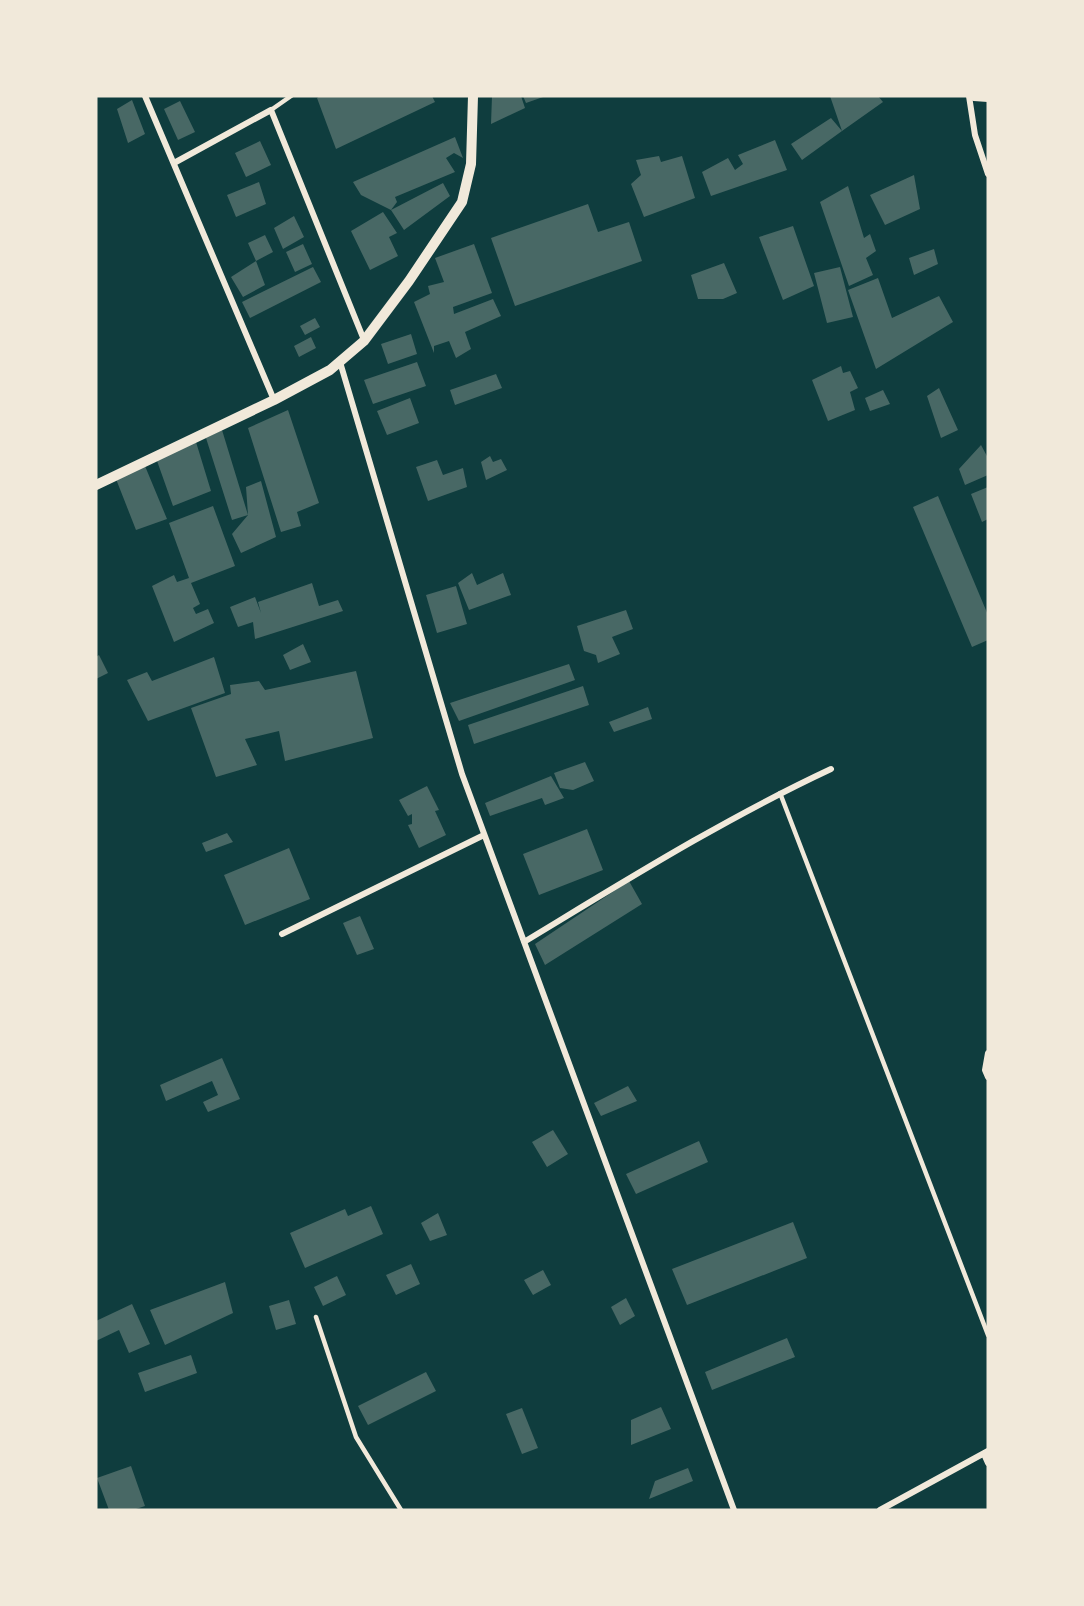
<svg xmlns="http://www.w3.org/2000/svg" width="1084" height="1606" font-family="'IBM Plex Sans',sans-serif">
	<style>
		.building { fill: #486865 }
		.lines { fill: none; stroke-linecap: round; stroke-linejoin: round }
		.service { stroke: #f1e9da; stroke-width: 4.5 }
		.minor { stroke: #f1e9da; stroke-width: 6 }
		.tertiary { stroke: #f1e9da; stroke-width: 10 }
	</style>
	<rect width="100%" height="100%" fill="#0f3d3e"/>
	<path class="building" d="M320 96H432L435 102 336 149 317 98Z
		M492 96H521L525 108 491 124Z
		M523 96H546L526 103Z
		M830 96H878L883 102 842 131Z
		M132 100 145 134 128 143 117 109Z
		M180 101 195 132 178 140 164 109Z
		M831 118 842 131 802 160 791 144Z
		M455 137 463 158 454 153 446 158 455 172 395 197 397 202 391 210 361 195 353 182Z
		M775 140 787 170 711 196 702 172 728 158 735 170 743 164 738 155Z
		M260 141 271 165 246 177 235 153Z
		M659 156 661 162 682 156 695 198 644 217 631 184 641 175 636 160Z
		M914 175 920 209 885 225 870 195Z
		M259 182 266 204 236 217 227 195Z
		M443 183 450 196 404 230 391 210Z
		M848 186 864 238 870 234 876 251 866 258 873 275 849 286 820 202Z
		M588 204 598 232 629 222 642 261 515 306 491 238Z
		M383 212 397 233 389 237 398 256 370 270 351 231Z
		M294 216 304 237 283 249 274 228Z
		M793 226 814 286 783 300 759 237Z
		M265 235 273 252 256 261 265 285 243 297 231 277 256 261 248 243Z
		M303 244 312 264 295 272 286 252Z
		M474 244 492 293 453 307 454 314 493 299 501 316 465 332 471 349 456 358 449 341 434 346V353L414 302 430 294 428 286 444 282 435 258Z
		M934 249 938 264 914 275 909 258Z
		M724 263 737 293 723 299H698L691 275Z
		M313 267 321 282 250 318 242 302Z
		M840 267 853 317 827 323 814 273Z
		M878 278 892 318 939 296 953 322 876 369 848 290Z
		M315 318 320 327 305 335 300 326Z
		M411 334 417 354 388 364 381 344Z
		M311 337 316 348 299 357 294 346Z
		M417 362 426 386 373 404 364 380Z
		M841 366 843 373 850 371 858 388 850 392 855 410 828 421 812 380Z
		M496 374 502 388 455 405 450 390Z
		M939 388 958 430 941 438 927 396Z
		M883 390 890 404 870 411 865 398Z
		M410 398 419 423 387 435 377 411Z
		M288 410 319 503 297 512 301 526 281 532 248 428Z
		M222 430 248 515 232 520 206 438Z
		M196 442 211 491 173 506 156 458Z
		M981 445 988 458V475L965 485 959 469Z
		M490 456 493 462 501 459 507 470 486 480 481 462Z
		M437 460 443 475 463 468 467 487 428 501 416 467Z
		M145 466 167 519 136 530 116 479Z
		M261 481 276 537 241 553 232 534 248 515 246 487Z
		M988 487V519L982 522 971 494Z
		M938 496 988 615V640L972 647 913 507Z
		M213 506 235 566 191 583 200 604 193 608 196 614 208 609 214 623 174 642 152 586 174 575 177 582 189 578 169 523Z
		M472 573 477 585 503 573 511 595 469 610 458 583Z
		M312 583 319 606 338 600 343 611 255 639 253 622 238 627 230 607 255 597 261 613 258 602Z
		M456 586 467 624 437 633 426 595Z
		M626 610 633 629 612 637 620 654 598 663 596 655 584 651 577 626Z
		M303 644 311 662 290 670 283 655Z
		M99 655 108 673 96 679V657Z
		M214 657 225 693 148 721 127 680 147 672 152 681Z
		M569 664 575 680 459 721 450 703Z
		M356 671 373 738 285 761 279 731 245 739 257 765 216 777 191 708 231 694 230 685 259 681 265 690Z
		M583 686 589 705 474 744 468 725Z
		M648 707 652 719 614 732 609 722Z
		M585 762 594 781 573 790 560 788 554 773Z
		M551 776 564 798 545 805 542 798 490 816 485 803Z
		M427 786 439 810 435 811 446 835 419 848 408 825 412 824V814L408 816 399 800Z
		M587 829 603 870 539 895 523 854Z
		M227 833 233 842 206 852 202 843Z
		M289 848 310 899 245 925 224 875Z
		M629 881 642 904 545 965 535 944Z
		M360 916 374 949 357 955 343 923Z
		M222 1058 240 1099 208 1112 203 1102 218 1095 212 1081 166 1101 160 1085Z
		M628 1086 637 1101 601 1116 594 1103Z
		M553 1130 568 1154 547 1167 532 1142Z
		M699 1141 708 1162 636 1194 626 1174Z
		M371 1206 383 1234 305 1268 290 1233 345 1209 348 1216Z
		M438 1213 447 1235 430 1241 421 1223Z
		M793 1222 807 1258 687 1305 672 1269Z
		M411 1264 420 1284 396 1295 386 1275Z
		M543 1270 551 1285 533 1295 524 1280Z
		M337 1276 346 1295 323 1306 314 1287Z
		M225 1282 233 1313 165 1345 150 1310Z
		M626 1298 635 1316 620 1325 611 1307Z
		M289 1300 296 1324 276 1330 269 1306Z
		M132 1304 150 1344 129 1353 119 1330 96 1341V1321Z
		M787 1338 795 1357 712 1390 705 1372Z
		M191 1355 197 1373 145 1392 138 1373Z
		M426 1372 436 1391 368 1425 358 1406Z
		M661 1407 671 1429 631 1445V1420Z
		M522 1408 538 1448 522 1454 506 1414Z
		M131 1466 145 1506 133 1510H109L97 1478Z
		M688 1468 693 1481 649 1499 655 1481Z"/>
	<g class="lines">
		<path class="service" d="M271 110 291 96
			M780 793 988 1335
			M316 1317 356 1437 401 1510"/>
		<path class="minor" d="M145 96 274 400
			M969 96 975 135 988 174
			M174 163 271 110 364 340
			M340 362 462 774 734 1510
			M282 934 484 835
			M524 942C625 881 724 819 831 769
			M988 1053 985 1070 988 1077
			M984 1454 988 1463
			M880 1510 988 1451"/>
		<path class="tertiary" d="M974 96 988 97
			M96 485 274 400 330 370 364 341 409 281 462 202 471 164 473 96"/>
	</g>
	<rect width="1084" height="1606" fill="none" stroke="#f1e9da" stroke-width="195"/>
</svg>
